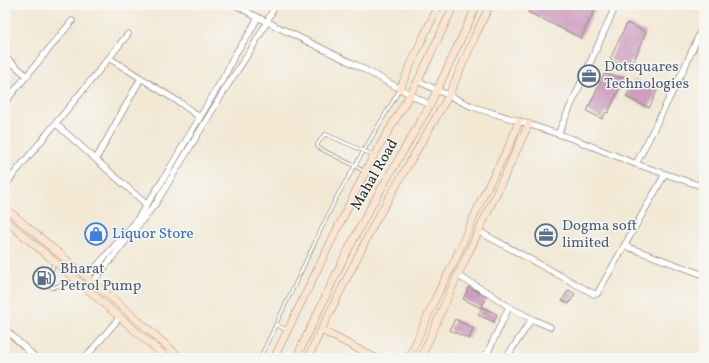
<svg xmlns="http://www.w3.org/2000/svg" width="709" height="363" font-family="Vollkorn,serif">
	<style>
		.building { fill: #cd9ebd }
		.lines { fill: none; stroke-linecap: round; stroke-linejoin: round }
		.lane-casing { stroke: #8e8a80; stroke-width: 4 }
		.street-casing { stroke: #8e8a80; stroke-width: 7 }
		.secondary-casing { stroke: #8e8a80; stroke-width: 8 }
		.lane { stroke: #fff; stroke-width: 2.5 }
		.street { stroke: #fff; stroke-width: 5.5 }
		.secondary { stroke: #fce5cf; stroke-width: 7 }
		.labels { text-anchor: middle; dominant-baseline: central; stroke-width: 3; stroke-linejoin: round; paint-order: stroke }
		.service-label { font-size: 15px; fill: #4e5e75; stroke: #f6f6f2; text-anchor: start }
		.street-label { font-size: 15px; fill: #2b2b2b; stroke: #f6f6f2 }
		.shop-label { font-size: 15px; fill: #366cbe; stroke: #f6f6f2; text-anchor: start }
	</style>
	<rect width="100%" height="100%" fill="#f6f6f2"/>
	<filter id="ink" filterUnits="userSpaceOnUse"><feTurbulence type="fractalNoise" baseFrequency=".025" numOctaves="2"/><feDisplacementMap in="SourceGraphic" scale="8" xChannelSelector="R" yChannelSelector="G"/><feConvolveMatrix kernelMatrix="1 2 1 2 8 2 1 2 1" color-interpolation-filters="sRGB"/></filter>
	<filter id="wash" filterUnits="userSpaceOnUse"><feTurbulence type="fractalNoise" baseFrequency=".012" numOctaves="4" result="noise"/><feDisplacementMap in="SourceGraphic" scale="16" xChannelSelector="R" yChannelSelector="G"/><feGaussianBlur stdDeviation="0.9" result="paint"/><feColorMatrix in="noise" values="0 0 0 0 0 0 0 0 0 0 0 0 0 0 0 0 0 1.4 0 .05"/><feComposite in="paint" operator="in"/></filter>
	<g filter="url(#wash)">
		<rect width="100%" height="100%" fill="#f2e8d4"/>
		<g id="blocks">
			<path class="building" d="M532 5H597L581 38 528 12Z
				M627 23 646 32 634 61 632 60 628 69 610 59Z
				M604 74 624 78 608 113 606 112 602 119 587 111Z
				M634 80 657 91 649 108 626 97Z
				M469 287 487 297 481 308 463 299Z
				M569 290 575 294 569 304 562 300Z
				M482 307 497 314 494 322 478 315Z
				M455 319 473 328 469 339 450 330Z"/>
		</g>
	</g>
	<g filter="url(#ink)">
		<use href="#blocks" fill-opacity="0" stroke="#8e8a80" stroke-width="1"/>
		<g class="lines">
			<g class="lane-casing">
				<path id="lane" d="M365 172 355 166 319 148 318 147 317 145 323 136 325 134 373 155
					M54 263C53 270 47 276 46 282L52 288 67 283 77 282
					M276 325 287 330
					M260 358 336 198 400 89"/>
			</g>
			<g class="street-casing">
				<path id="street" d="M236 5 253 15 356 65 430 105
					M5 57 27 76
					M109 58 182 104 199 117
					M418 81 473 107 519 121 576 140 636 164 704 187
					M5 102 72 21
					M56 124 146 204
					M558 134 616 5
					M96 159 141 78
					M636 164 682 73 704 24
					M5 185 97 73 128 34
					M478 231 594 294H597L665 174
					M625 246 704 275
					M458 276 489 293 509 307 485 358
					M87 277 134 224 161 183 225 75 235 54 249 34 258 17
					M93 282 156 203 229 83 252 48 267 22 275 5
					M532 319 550 327
					M5 329 36 358
					M85 358 120 317
					M506 358 532 319 509 307"/>
			</g>
			<g class="secondary-casing">
				<path id="secondary" d="M400 89 420 44 439 5
					M5 208 112 298 181 358
					M5 220 79 282 167 358
					M274 358 369 164 418 81 454 5
					M296 358 343 260 369 210 430 105 477 5
					M308 358 321 330
					M376 358 321 330 375 222 449 95 475 36 490 5
					M409 358 437 295 453 264 484 194 511 142 519 121
					M421 358 450 292 529 124"/>
			</g>
			<use href="#lane" class="lane"/>
			<use href="#street" class="street"/>
			<use href="#secondary" class="secondary"/>
		</g>
	</g>
	<defs>
		<g id="office-ring" transform="scale(1.15)"><circle r="9.5" fill="#f6f6f2" stroke="#5c6f8a" stroke-width="1.5"/><path d="M-6-3h4V-5.5h4V-3h4V5H-6ZM-1-4.5V-3h2v-1.5ZM-6 0V1H6V0Z" fill="#5c6f8a"/></g>
		<g id="shop-ring" transform="scale(1.15)"><circle r="9.5" fill="#f6f6f2" stroke="#3f7fe0" stroke-width="1.5"/><path d="M-5-2.5h2.3a2.7 3.5 0 0 1 5.4 0H5L5.5 6h-11ZM-1.5-2.5h3a1.5 2.3 0 0 0-3 0Z" fill="#3f7fe0"/></g>
		<g id="fuel-ring" transform="scale(1.15)"><circle r="9.5" fill="#f6f6f2" stroke="#5c6f8a" stroke-width="1.5"/><path d="M-5.5-6h7V0h2V4h1.3V-2.5L3-4.5l.8-.8L6-3V5H2.5V1h-1V6h-7ZM-4.2-4.7v3.2H.2V-4.7Z" fill="#5c6f8a"/></g>
	</defs>
	<g fill-rule="evenodd">
		<use href="#office-ring" x="589" y="76"/>
		<use href="#shop-ring" x="96" y="234"/>
		<use href="#office-ring" x="546" y="235"/>
		<use href="#fuel-ring" x="44" y="278"/>
	</g>
	<g class="labels">
		<g class="service-label">
			<text x="604" y="67">Dotsquares<tspan x="604" dy="17">Technologies</tspan></text>
			<text x="562" y="226">Dogma soft<tspan x="562" dy="17">limited</tspan></text>
			<text x="60" y="269">Bharat<tspan x="60" dy="17">Petrol Pump</tspan></text>
		</g>
		<g class="street-label">
			<text transform="translate(375 175) rotate(-60)">Mahal Road</text>
		</g>
		<g class="shop-label">
			<text x="112" y="234">Liquor Store</text>
		</g>
	</g>
	<rect width="709" height="363" fill="none" stroke="#f6f6f2" stroke-width="20"/>
</svg>
